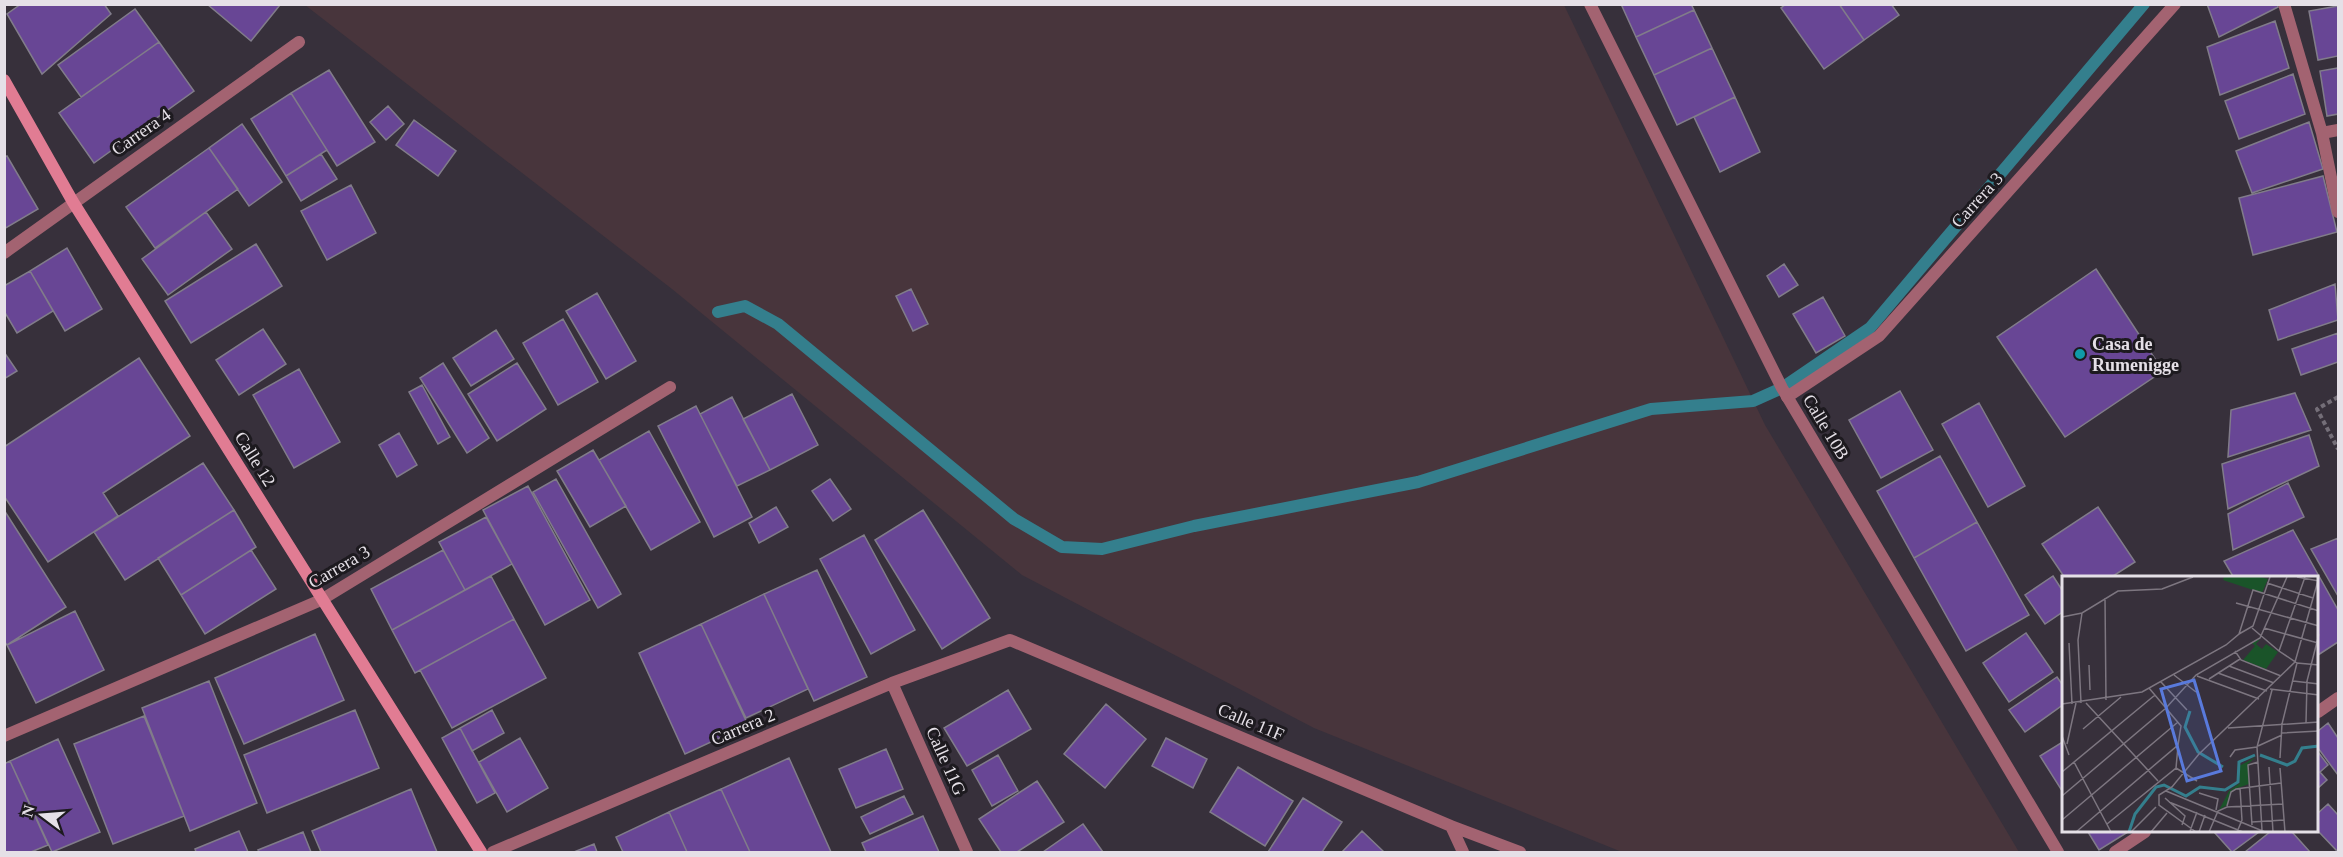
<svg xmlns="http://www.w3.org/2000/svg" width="2343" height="857" font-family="Georgia,serif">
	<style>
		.industrial { fill: #48353c }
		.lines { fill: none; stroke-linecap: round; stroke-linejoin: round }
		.stream { stroke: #347f8d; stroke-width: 12 }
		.building { fill: #684695; stroke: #817c8a; stroke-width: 1.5 }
		.path { stroke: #746e78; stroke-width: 4; stroke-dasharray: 4.5 3; stroke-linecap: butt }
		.lane { stroke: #a36371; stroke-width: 12 }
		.street { stroke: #a36371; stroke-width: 12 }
		.secondary { stroke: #e17c93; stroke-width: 12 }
		.culture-dot { fill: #0f9aa8; stroke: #1d1a1f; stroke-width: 2 }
		.labels { text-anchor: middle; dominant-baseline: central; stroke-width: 6; stroke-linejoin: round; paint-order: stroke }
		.street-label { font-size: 18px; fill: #e5e0e7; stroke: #1d1a1f }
		.poi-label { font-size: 18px; font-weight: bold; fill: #e5e0e7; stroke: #1d1a1f; text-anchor: start }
		.inset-river { fill: none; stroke: #347f8d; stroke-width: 3 }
		.inset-road { fill: none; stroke: #7d7680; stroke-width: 1.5 }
		.view { fill: #597adc; fill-opacity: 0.15; stroke: #597adc; stroke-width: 3 }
		.inset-edge { fill: none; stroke: #e5e0e7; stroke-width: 3 }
	</style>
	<rect width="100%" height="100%" fill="#37303b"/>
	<path class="industrial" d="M305 5H1564L1765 425 2019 852H1622L1314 728 1022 575 672 289Z"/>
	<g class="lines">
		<path class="stream" d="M718 312 745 306 778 324 1014 519 1062 547 1102 549 1194 526 1418 482 1651 409 1753 401 1782 388 1870 328 2144 4"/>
	</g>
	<path class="building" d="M21 4H104L111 14 42 74 7 14Z
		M207 4H280V5L251 41Z
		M1621 4H1691L1694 10 1636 37Z
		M1786 4H1839L1864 40 1824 69 1781 8Z
		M1839 4H1891L1899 15 1864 40Z
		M2207 4H2277L2278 7 2219 37Z
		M2338 6V56L2318 60 2309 11Z
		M135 9 159 42 81 97 58 65Z
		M1694 10 1712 48 1654 75 1636 37Z
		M2275 21 2289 68 2220 95 2207 47Z
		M159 42 194 91 94 163 59 113Z
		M1712 48 1735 97 1677 125 1654 75Z
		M2338 68V114L2327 116 2320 71Z
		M329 70 375 142 337 166 291 93Z
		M2293 74 2305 114 2239 139 2225 101Z
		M291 93 327 150 286 176 251 119Z
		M1735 97 1760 152 1720 172 1694 117Z
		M388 106 404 124 386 140 370 122Z
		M414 120 456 151 438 176 396 145Z
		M2309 122 2323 169 2252 193 2236 151Z
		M242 124 282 182 249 206 209 148Z
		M209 148 238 189 155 248 126 207Z
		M321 154 337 179 301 201 286 176Z
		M7 156 38 209 4 229V157Z
		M2323 176 2337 232 2253 255 2239 198Z
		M351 185 376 233 327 260 301 211Z
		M206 212 232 249 168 295 142 259Z
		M256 244 282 286 191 343 165 301Z
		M67 248 102 309 65 331 30 271Z
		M1784 264 1798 285 1779 297 1767 276Z
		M2096 269 2163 371 2065 437 1997 337Z
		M30 271 53 311 17 333 4 311V286Z
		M2335 284 2338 320 2278 340 2269 310Z
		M911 289 928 324 913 331 896 296Z
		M597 293 636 361 606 379 566 311Z
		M1823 297 1845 336 1816 353 1793 314Z
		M563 319 598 382 558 405 523 343Z
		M263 329 286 364 239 395 216 360Z
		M496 330 514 359 471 386 453 358Z
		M2338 333V362L2301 375 2292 349Z
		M4 352 17 371 4 379Z
		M139 358 190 436 103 493 118 516 48 562 4 496V447Z
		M443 363 489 438 467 453 420 378Z
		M517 363 546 409 497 441 468 394Z
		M299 369 340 442 294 468 253 395Z
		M422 385 450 437 438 444 409 392Z
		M1900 391 1933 450 1881 478 1849 420Z
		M2295 393 2311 430 2228 457 2231 410Z
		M792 394 818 445 770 470 743 419Z
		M732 397 770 470 737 486 700 414Z
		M1979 403 2025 486 1988 507 1942 424Z
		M696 406 752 517 714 537 658 426Z
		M649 431 700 522 651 550 599 460Z
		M399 433 417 465 397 477 379 445Z
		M2309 435 2319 466 2228 509 2222 464Z
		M593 450 626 506 590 527 557 471Z
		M1940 456 1977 522 1914 558 1877 491Z
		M203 463 234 510 125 580 94 532Z
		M556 479 621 594 598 608 533 492Z
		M830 479 851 509 833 521 812 491Z
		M2288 483 2304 517 2233 550 2228 514Z
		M528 486 590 600 545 625 483 510Z
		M776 507 788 527 759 543 749 523Z
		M2098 507 2135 562 2110 578H2065L2042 544Z
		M4 510 66 607 7 645 4 641Z
		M234 510 256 547 181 595 158 558Z
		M923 510 990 618 942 649 875 540Z
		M486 517 512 564 465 590 439 542Z
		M1977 522 2029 615 1966 651 1914 558Z
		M2293 530 2338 610V642L2318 655V578H2234L2224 561Z
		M864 535 915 630 871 654 820 559Z
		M2338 538V596L2311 549Z
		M251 550 276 589 205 634 181 595Z
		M443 550 465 590 392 630 371 589Z
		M817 570 867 677 814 701 764 594Z
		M491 576 514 619 415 673 392 630Z
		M2053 576 2064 593V611L2045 624 2025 595Z
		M764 594 808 689 746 718 701 624Z
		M75 611 104 670 36 703 7 645Z
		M514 619 546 678 452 728 420 670Z
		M701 624 748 725 685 754 639 653Z
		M2026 633 2053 672 2009 702 1983 663Z
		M315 634 344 700 244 744 215 678Z
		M2057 677 2064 687V704L2025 732 2009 710Z
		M209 681 257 803 190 831 142 708Z
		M1008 690 1031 729 967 766 944 728Z
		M1106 704 1146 739 1105 788 1064 754Z
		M355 710 379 768 267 813 244 755Z
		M492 710 504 733 472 751 460 728Z
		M144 716 184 816 113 844 74 744Z
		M2328 723 2338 738V775L2318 748V731Z
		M460 728 495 793 477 803 442 738Z
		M520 738 548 788 507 812 479 762Z
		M1166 738 1207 759 1193 788 1152 766Z
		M58 739 100 832 52 852 10 761Z
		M2064 741V794L2040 756Z
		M886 749 903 789 856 808 839 769Z
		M2318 752 2328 765 2320 772 2327 780 2318 788Z
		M998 755 1018 791 992 806 972 770Z
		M789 758 831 852H750L721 789Z
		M10 761 48 845 31 852H4V764Z
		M1238 767 1293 801 1265 846 1210 812Z
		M1037 781 1064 822 1017 852H1001L979 819Z
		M411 789 437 852H321L312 831Z
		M721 789 750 852H687L669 812Z
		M904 796 913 814 870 834 861 817Z
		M1303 798 1342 822 1322 852H1268Z
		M2328 804 2338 815V852L2318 831V813Z
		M669 812 687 852H623L616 837Z
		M923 816 939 852H866L862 843Z
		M1083 824 1103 852H1043Z
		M239 831 248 852H196L195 849Z
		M1362 831 1384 852H1342Z
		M303 832 311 852H259L258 850Z
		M2088 832H2128L2099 850Z
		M2214 832H2259L2232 852Z
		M2270 832H2292L2310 852H2245Z
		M594 844 597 852H574Z"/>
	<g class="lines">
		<path class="path" d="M2338 397 2317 409 2338 449"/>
		<path class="lane" d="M2284 4 2322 133 2338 212
			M2322 133 2338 130
			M1787 397 1879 336 2175 4"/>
		<path class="street" d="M1590 4 1782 388 2058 852
			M4 253 299 42
			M892 683 967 852
			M2318 712 2338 698
			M4 736 321 600 670 387
			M1451 826 1520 852
			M493 852 892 683 1010 640 1451 826 1463 852
			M2115 852 2145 832"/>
		<path class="secondary" d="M4 80 73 202 481 852"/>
	</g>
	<circle class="culture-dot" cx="2080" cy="354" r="6"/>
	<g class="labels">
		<g class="street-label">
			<text transform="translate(141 132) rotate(-35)">Carrera 4</text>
			<text transform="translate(1977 200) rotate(-48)">Carrera 3</text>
			<text transform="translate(1826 427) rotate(59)">Calle 10B</text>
			<text transform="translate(255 459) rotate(58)">Calle 12</text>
			<text transform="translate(339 567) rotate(-30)">Carrera 3</text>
			<text transform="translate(1251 722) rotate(23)">Calle 11F</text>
			<text transform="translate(743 727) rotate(-23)">Carrera 2</text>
			<text transform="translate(946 761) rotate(66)">Calle 11G</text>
		</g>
		<g class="poi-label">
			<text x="2092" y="344">Casa de<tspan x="2092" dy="21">Rumenigge</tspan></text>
		</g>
	</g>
	<g transform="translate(2062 576)">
		<rect width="256" height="256" fill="#37303b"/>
		<path d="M162 1H199L206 3 200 17 161 4ZM198 63 194 68 200 73 204 68 216 76 204 93 181 84 193 70 190 67ZM194 181 186 188 187 208 170 214 165 229 157 234 167 215 178 207 177 190Z" fill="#1a5429"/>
		<path class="inset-river" d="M128 135 123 151 136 176 161 191M198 179 225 189 233 185 240 172 257 170M67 256 73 238 94 211 102 209 124 220 138 211 163 214 176 206 177 186 193 179"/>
		<path class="inset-road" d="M235 1 257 5M243 1 217 75 235 87 257 89M205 7 251 22M43 22 44 124M174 27 257 50M0 41 20 37 56 15 100 13 131 1M190 52 217 75M202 52 256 67M177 58 191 50 208 1M7 67 10 128M173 75 179 84 219 100M233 86 257 1M27 89 28 114M167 90 212 107M156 97 205 115M112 99 134 116M135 100 197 123M147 103 178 83M231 105 257 108M99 106 125 134M208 113 257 119M19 127 16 64 20 37M24 127 96 205M0 128 80 116 164 69 177 58 191 14 257 35M244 147 245 105 257 58M166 152 257 146M21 153 59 121M220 157 257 155M0 160 7 179M5 168 14 127M196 170 220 159M168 181 173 174 195 171M218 182 220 148 235 87M12 186 49 256M207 191 211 256M114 192 135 205M218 192 223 256M0 196 93 119M104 215 203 256M137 217 156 223 154 234M0 220 104 132 134 99 198 62 225 1M103 222 123 240 120 249M107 226 181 256M165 230 169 216 174 213 219 207M0 244 116 146M190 246 222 244M45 248 114 192 116 170M190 249 186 189 196 186M200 254 195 171 210 114M128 255 135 236M14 256 116 169 119 150 87 112M69 256 94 231M89 256 105 237M134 256 97 229V219L110 211 137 178 233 86M137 256 143 239M147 256 156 235 165 231 221 228M175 256 180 244 178 212"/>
		<path class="view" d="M132 104 159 195 125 205 99 113Z"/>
		<rect width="256" height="256" class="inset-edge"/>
	</g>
	<rect width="2343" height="857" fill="none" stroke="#e5e0e7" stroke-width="12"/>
	<g transform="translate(42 815) rotate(286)" stroke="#1d1a1f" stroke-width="4.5" paint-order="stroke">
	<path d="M0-4.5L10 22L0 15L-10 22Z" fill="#e5e0e7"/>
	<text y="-9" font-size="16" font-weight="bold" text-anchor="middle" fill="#e5e0e7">N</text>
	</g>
</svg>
